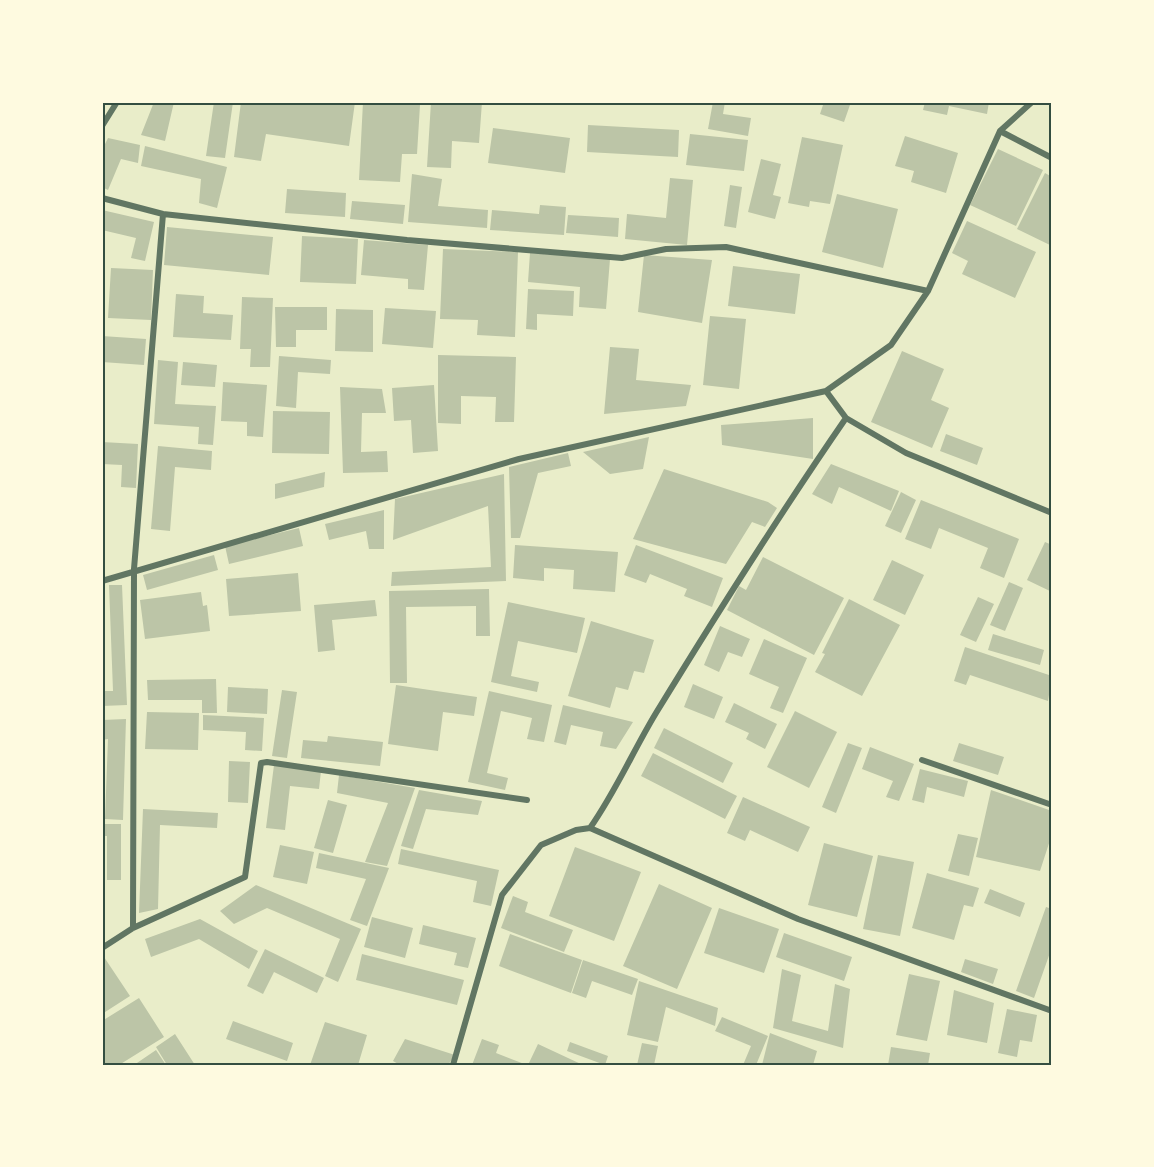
<svg xmlns="http://www.w3.org/2000/svg" width="1154" height="1167" font-family="Lato,sans-serif">
	<style>
		.building { fill: #bcc5a7 }
		.lines { fill: none; stroke-linecap: round; stroke-linejoin: round }
		.minor { stroke: #617663; stroke-width: 6 }
		.neatline { fill: none; stroke: #344e41; stroke-width: 2 }
	</style>
	<rect width="100%" height="100%" fill="#e9edc9"/>
	<path class="building" d="M154 102H174L165 141 141 135Z
		M214 102H233L225 158 206 156Z
		M241 102H355L349 146 266 134 261 161 234 157Z
		M363 102 420 105 417 154H402L400 182 359 180Z
		M431 102H482L479 143 452 141 451 168 427 167Z
		M713 102H725L723 114 751 118 748 136 708 129Z
		M816 102H851L844 122 820 114 823 105Z
		M925 102H989L987 114 949 106 947 115 923 110Z
		M588 125 679 130 678 157 587 152Z
		M493 128 570 138 565 173 488 163Z
		M690 134 748 140 744 171 686 165Z
		M905 136 958 153 946 193 911 182 914 171 895 166Z
		M802 137 843 145 830 204 810 201 809 207 788 203Z
		M108 138 140 145 138 163 121 159 108 190 102 187V150Z
		M145 146 227 167 217 208 199 203 201 179 141 166Z
		M998 149 1043 170 1016 226 970 205Z
		M761 159 781 164 773 195 781 197 775 219 748 212Z
		M1045 173 1052 177V246L1017 229Z
		M412 174 442 179 438 206 488 210 487 228 408 222Z
		M670 178 693 180 687 245 625 239 627 214 666 218Z
		M730 185 742 187 736 228 724 226Z
		M287 189 346 193 345 217 285 213Z
		M837 194 898 209 883 268 822 252Z
		M352 201 405 205 403 224 350 219Z
		M540 205 566 207 564 235 490 230 492 210 539 214Z
		M102 210 154 222 145 261 131 258 136 238 102 230Z
		M568 215 619 218 618 237 566 233Z
		M967 221 1036 252 1015 298 962 274 968 261 952 253Z
		M167 227 273 237 269 275 164 265Z
		M302 236 358 239 356 284 300 282Z
		M364 240 428 245 424 290 408 289V279L361 275Z
		M443 249 518 252 515 337 477 335 478 320 440 319Z
		M530 253 610 259 606 309 579 307 580 287 528 282Z
		M644 255 712 260 702 323 638 312Z
		M733 266 800 274 795 314 728 306Z
		M111 268 153 270 151 320 108 318Z
		M528 289 574 291 573 316 537 314V330L526 329Z
		M176 294 204 296 203 313 233 315 231 340 173 337Z
		M242 297 273 298 270 367H250L251 349H240Z
		M275 307H327V330H296V347H276Z
		M385 308 436 311 433 348 382 344Z
		M336 309 373 310V352L335 351Z
		M710 316 746 319 739 389 703 385Z
		M102 336 146 339 144 365 102 362Z
		M610 347 639 349 636 380 691 385 686 406 604 414Z
		M902 351 944 369 931 400 949 408 932 448 871 422Z
		M438 355 516 357 514 422H495L496 397 461 396V424L438 423Z
		M279 356 331 360 330 374 298 372 296 408 276 406Z
		M158 360 178 362 175 404 216 406 213 445 198 444 199 427 154 424Z
		M183 362 217 365 215 387 181 385Z
		M223 382 267 385 263 437 247 436V422L221 421Z
		M434 385 438 451 413 453 411 420 394 421 392 388Z
		M340 387 382 389 386 413H362L361 452 387 451 388 472 343 473Z
		M273 411 330 412 329 454 272 453Z
		M813 418V459L722 445 721 425Z
		M946 434 983 448 977 465 940 451Z
		M649 437 643 469 610 474 583 452Z
		M102 442 138 444 136 488 121 487 122 465 102 464Z
		M158 446 212 451 211 470 175 467 170 531 151 529Z
		M568 453 571 466 538 473 520 538H511L509 467Z
		M831 464 899 491 891 511 839 487 832 504 812 494Z
		M664 469 768 502 777 508 765 527 752 522 726 564 633 539Z
		M325 472 324 487 275 499V484Z
		M504 474 506 581 391 586 392 572 491 567 488 506 393 540 395 499Z
		M901 492 916 500 901 533 885 526Z
		M921 500 1019 539 1004 578 980 568 988 548 939 528 931 549 905 539Z
		M384 510V549H369L366 531 329 540 325 524Z
		M299 528 303 546 229 564 225 546Z
		M1045 542 1052 545V592L1027 580Z
		M515 545 618 552 615 592 573 589 574 570 544 568V581L513 578Z
		M636 545 723 578 712 607 684 596 687 589 650 574 646 583 624 575Z
		M214 555 218 570 147 590 143 575Z
		M763 557 844 598 814 655 727 610 739 586 746 590Z
		M892 560 924 575 905 615 873 600Z
		M298 573 301 611 229 616 226 579Z
		M1009 582 1023 588 1005 631 990 625Z
		M109 585H122L127 705 102 706V691H113Z
		M489 589 490 636H476V606L406 607 407 683H390L389 591Z
		M201 592 203 606 207 605 210 631 145 639 140 600Z
		M978 597 994 604 976 642 960 635Z
		M849 599 900 625 862 696 815 672 825 654 822 653Z
		M375 600 377 616 332 620 335 650 318 652 314 605Z
		M508 602 585 618 577 653 518 641 511 676 539 682 537 692 491 682Z
		M591 621 654 640 644 673 634 671 628 690 616 687 610 708 568 696Z
		M720 626 750 639 742 657 728 652 719 672 704 665Z
		M993 634 1044 650 1040 665 988 650Z
		M764 639 807 658 783 713 770 708 779 687 749 674Z
		M965 647 1052 676 1048 701 970 675 966 685 954 681Z
		M216 679 217 713H202V700H148L147 680Z
		M693 684 723 697 714 719 684 707Z
		M396 685 477 697 474 716 443 712 438 751 388 744Z
		M228 687 268 689 267 714 227 712Z
		M282 690 297 692 287 758 272 756Z
		M489 691 552 705 544 742 527 739 532 718 501 711 487 773 508 778 505 790 468 782Z
		M734 703 777 724 765 749 746 739 749 733 725 722Z
		M563 705 633 722 616 749 600 746 603 732 571 725 566 745 554 742Z
		M795 711 837 732 809 788 767 767Z
		M147 712 199 713 198 750 145 749Z
		M203 715 264 718 262 751 245 750 246 732 203 730Z
		M126 719 123 820 105 819 108 739 102 740V720Z
		M664 728 733 763 723 783 654 748Z
		M328 736 383 742 380 766 301 758 303 740 327 742Z
		M848 743 862 748 836 813 822 807Z
		M959 743 1004 757 998 775 953 761Z
		M870 747 914 764 899 801 886 797 893 781 862 769Z
		M653 753 737 796 725 819 641 776Z
		M229 761 250 762 248 803 228 802Z
		M274 765 321 771 319 789 290 786 285 830 266 828Z
		M920 769 968 781 964 797 927 787 924 803 912 800Z
		M339 775 415 788 387 866 365 862 388 803 337 793Z
		M419 790 482 801 478 815 426 809 413 849 401 846Z
		M991 790 1052 811V834L1040 871 976 857Z
		M743 797 810 827 798 852 750 830 745 841 727 833Z
		M328 800 347 805 333 853 314 848Z
		M143 809 218 813 217 828 160 825 158 909 139 913Z
		M102 824H121V880H107V836H102Z
		M958 834 978 838 969 876 948 871Z
		M824 843 873 856 857 917 808 905Z
		M280 845 314 852 307 884 273 877Z
		M575 847 641 872 614 941 549 916Z
		M401 849 499 870 491 906 473 902 477 881 398 864Z
		M319 853 389 868 367 926 350 920 366 879 316 868Z
		M878 855 914 862 900 936 863 929Z
		M927 873 979 888 973 907 964 905 954 940 912 928Z
		M659 884 712 908 677 989 623 966Z
		M256 885 361 929 338 982 325 976 340 939 267 908 234 924 220 911Z
		M990 889 1025 903 1020 917 984 903Z
		M513 896 528 902 525 912 573 930 564 952 501 928Z
		M1046 907 1052 909V947L1034 998 1016 991Z
		M719 908 779 929 764 973 704 953Z
		M372 917 413 928 405 958 364 947Z
		M200 919 258 951 249 969 199 939 151 957 145 939Z
		M423 925 476 938 468 968 454 965 457 953 419 944Z
		M784 933 852 957 844 981 776 957Z
		M510 934 582 960 571 993 499 966Z
		M265 949 324 978 317 993 274 972 263 994 247 986Z
		M102 954 130 996 102 1014Z
		M362 954 464 980 457 1005 356 980Z
		M965 959 998 969 993 984 961 972Z
		M583 960 638 979 632 995 592 981 586 998 572 993Z
		M782 969 801 975 792 1021 828 1031 835 984 850 989 843 1048 773 1028Z
		M909 974 940 981 927 1041 896 1035Z
		M639 981 718 1008 715 1026 666 1007 658 1042 627 1035Z
		M954 990 994 1003 987 1043 947 1035Z
		M139 998 164 1037 119 1065H106L102 1059V1021Z
		M1007 1009 1037 1015 1032 1042 1020 1040 1017 1057 998 1053Z
		M722 1017 768 1036 756 1065H743L751 1046 715 1031Z
		M233 1021 293 1043 287 1061 226 1039Z
		M325 1022 367 1035 358 1065H310Z
		M770 1033 817 1051 813 1065H762Z
		M175 1034 195 1065H167L156 1047Z
		M405 1039 455 1055 448 1065H400L393 1061Z
		M482 1039 499 1045 496 1053 527 1065H472Z
		M570 1042 608 1056 605 1065 567 1051Z
		M642 1043 658 1046 654 1065H637Z
		M538 1044 583 1065H528Z
		M891 1047 930 1053 928 1065H888Z
		M156 1050 166 1065H134Z"/>
	<g class="lines">
		<path class="minor" d="M102 126 117 102
			M1000 131 1052 158
			M102 198 163 214 407 240 622 258 666 249 726 247 928 291
			M826 391 846 418 906 453 1052 513
			M102 581 519 459 826 391 891 345 928 291 1000 131 1032 102
			M922 760 1052 805
			M590 828 798 919 1052 1011
			M133 928 134 569 163 214
			M102 948 133 928 245 877 261 763 267 762 527 800
			M453 1065 502 895 541 845 576 830 590 828C616 791 633 751 656 713 718 612 779 515 846 418"/>
	</g>
	<rect width="1154" height="1167" fill="none" stroke="#fefae0" stroke-width="207"/>
	<rect x="104" y="104" width="946" height="960" class="neatline"/>
</svg>
